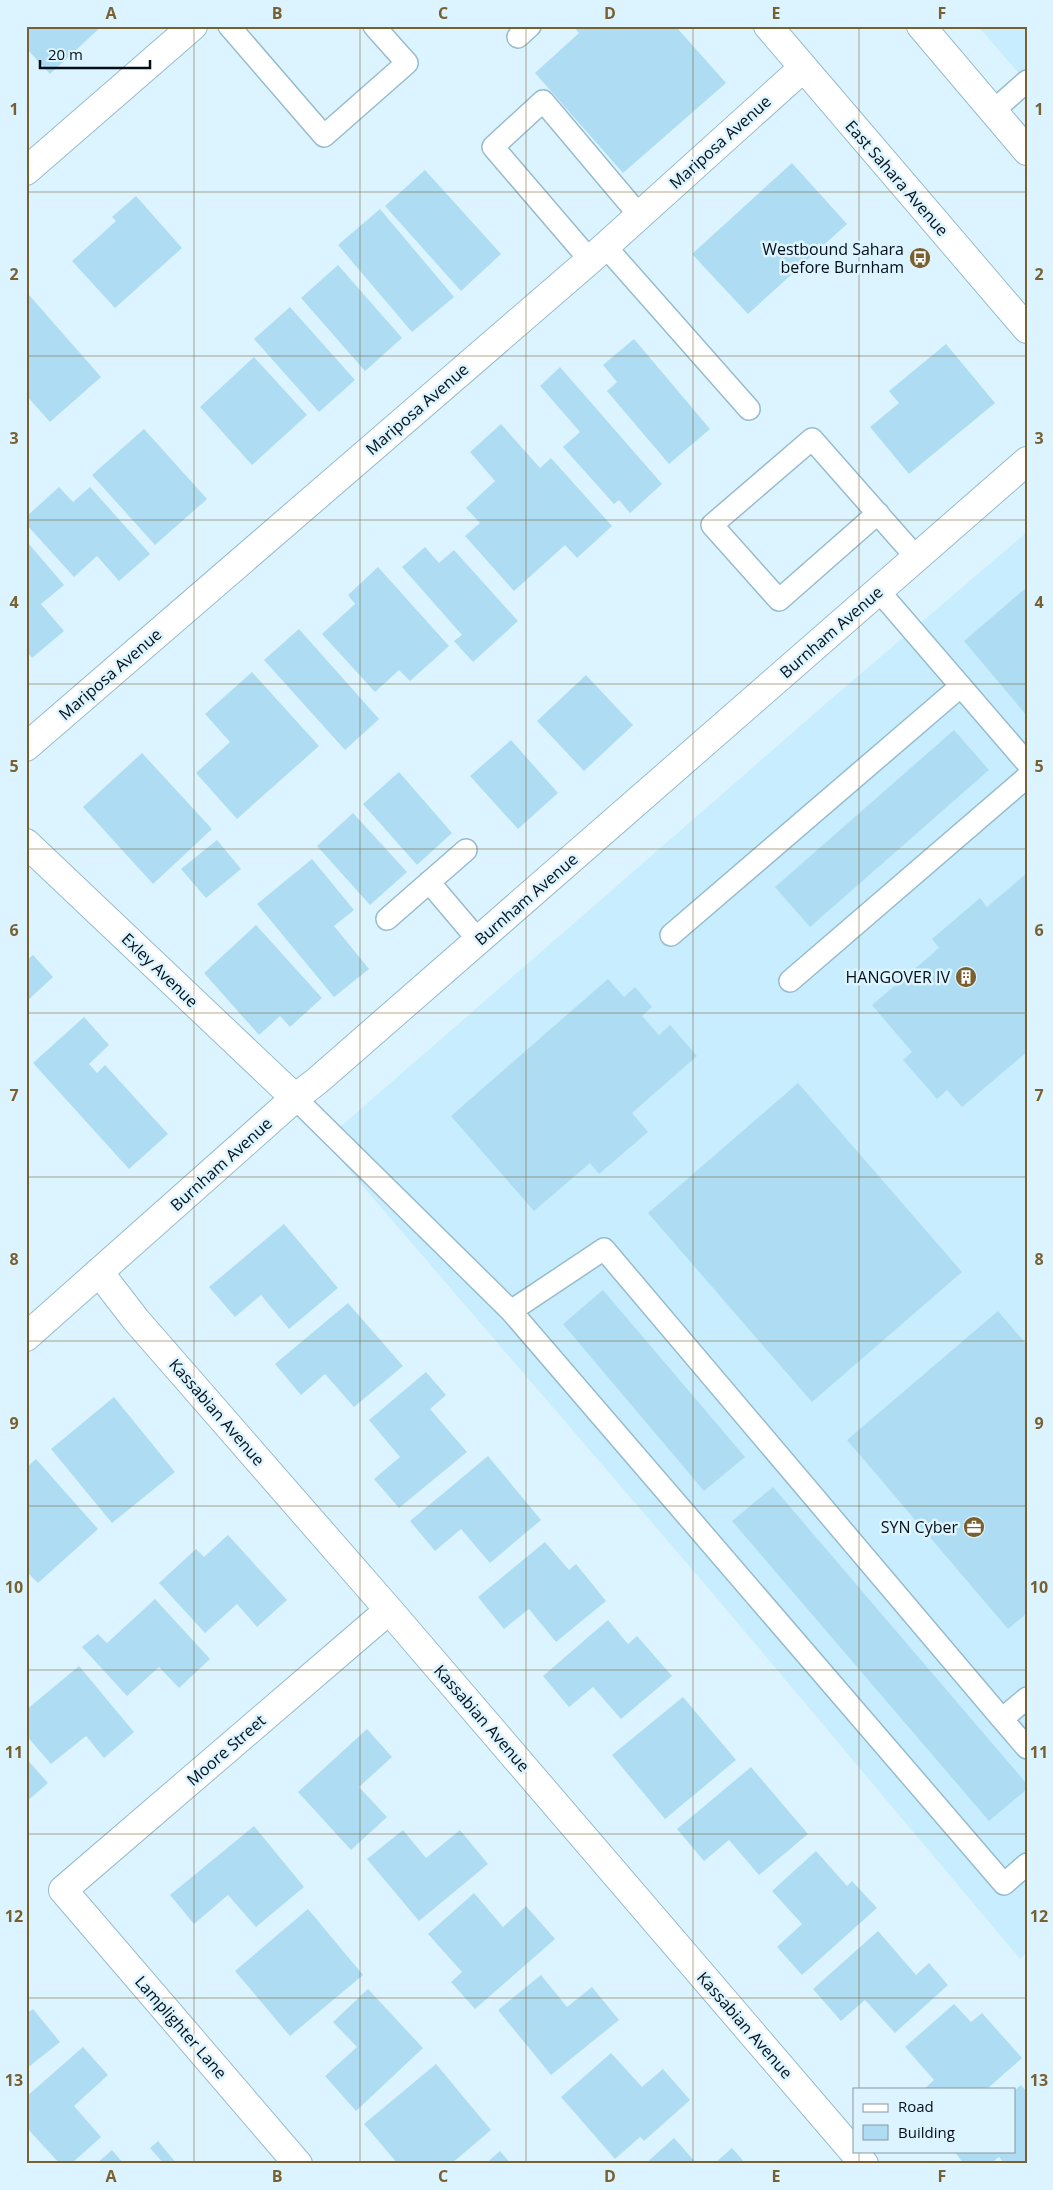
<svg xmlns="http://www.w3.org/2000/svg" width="1053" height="2190" font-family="'Open Sans',sans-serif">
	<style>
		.built { fill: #c7edff }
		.building { fill: #aeddf3 }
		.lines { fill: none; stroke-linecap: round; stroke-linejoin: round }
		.lane-casing { stroke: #96bcce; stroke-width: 24 }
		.street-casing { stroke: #96bcce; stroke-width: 30 }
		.secondary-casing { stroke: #96bcce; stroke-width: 30 }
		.primary-casing { stroke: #96bcce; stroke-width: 30 }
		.lane { stroke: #fff; stroke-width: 21 }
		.street { stroke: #fff; stroke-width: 28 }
		.secondary { stroke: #fff; stroke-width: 28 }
		.primary { stroke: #fff; stroke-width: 28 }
		.grid { fill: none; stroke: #796031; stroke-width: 1; stroke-opacity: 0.55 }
		.labels { text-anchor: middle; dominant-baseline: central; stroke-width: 5; stroke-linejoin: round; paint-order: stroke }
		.street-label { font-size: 16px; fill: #030f16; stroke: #dcf4ff }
		.poi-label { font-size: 16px; fill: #030f16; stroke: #dcf4ff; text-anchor: end }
		.neatline { fill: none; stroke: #796031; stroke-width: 2 }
		.grid-label { font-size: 16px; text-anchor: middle; font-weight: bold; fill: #796031 }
	</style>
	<rect width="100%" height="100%" fill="#dcf4ff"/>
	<path class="built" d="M978 26H1027V83Z
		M1027 532V1952L1020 1959 715 1596 324 1141 837 694Z"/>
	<path class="building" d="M26 26H102L50 74 26 48Z
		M573 26H682L678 29 726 83 623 173 535 73 579 33Z
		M792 163 847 224 748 314 692 254Z
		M425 170 501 254 461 291 385 206Z
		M136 196 182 248 115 308 72 261 116 221 112 217Z
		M380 209 454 297 412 332 338 245Z
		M338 265 402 338 365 371 301 298Z
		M29 295 101 377 50 422 26 395V297Z
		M290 307 355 380 319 412 254 339Z
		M634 339 710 429 669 464 607 391 617 382 603 365Z
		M946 344 995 403 909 474 870 427 899 403 889 391Z
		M254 357 307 415 252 465 200 407Z
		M560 367 662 484 630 513 619 500 614 504 563 447 580 432 540 386Z
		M501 424 540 468 551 458 612 526 577 558 565 545 514 591 465 536 480 523 466 508 495 481 470 452Z
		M144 429 207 499 155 545 92 475Z
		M59 487 73 502 90 487 150 554 119 581 97 556 74 577 26 524V517Z
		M28 543 64 585 41 604 64 631 32 658 26 651V545Z
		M425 547 439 563 454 550 518 621 473 662 454 641 462 635 402 567Z
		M378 567 449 646 410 681 399 670 375 692 322 634 355 604 348 595Z
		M1027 587V716L964 641Z
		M299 629 379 719 345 750 264 660Z
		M252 672 319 746 237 819 196 773 230 742 205 714Z
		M586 675 633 725 584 771 537 721Z
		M954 730 989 770 810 927 775 887Z
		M511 740 558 793 518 829 470 776Z
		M142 753 212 829 153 884 83 807Z
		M399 772 452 833 417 865 363 804Z
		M353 813 407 872 370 905 317 846Z
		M217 840 241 869 206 898 181 869Z
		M312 859 354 910 334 926 369 969 334 997 257 904Z
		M1027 873V1052L962 1107 947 1090 937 1099 903 1060 912 1052 872 1005 939 948 932 939 980 898 987 907Z
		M256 925 322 998 290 1027 280 1016 259 1035 204 973Z
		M33 955 53 977 26 1002V961Z
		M608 979 624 997 635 987 652 1007 642 1016 659 1035 670 1025 697 1056 632 1113 648 1132 599 1174 590 1163 534 1211 451 1116Z
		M84 1017 109 1045 89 1064 97 1073 105 1065 168 1134 129 1169 33 1063Z
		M798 1083 962 1272 812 1402 648 1213Z
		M284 1224 338 1288 289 1329 261 1295 235 1317 209 1287Z
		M603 1290 745 1457 704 1491 563 1324Z
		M348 1303 403 1366 354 1407 325 1374 301 1395 275 1364Z
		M998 1311 1027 1345V1613L1008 1629 847 1440Z
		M426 1372 446 1395 430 1409 467 1452 399 1508 374 1479 400 1457 369 1420Z
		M114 1397 175 1472 112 1523 51 1449Z
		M488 1456 541 1520 490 1563 461 1529 435 1551 410 1521Z
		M36 1459 98 1529 38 1583 26 1571V1468Z
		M773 1487 1027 1784V1789L989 1821 732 1521Z
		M228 1535 287 1600 257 1627 237 1604 205 1633 159 1583 196 1549 204 1557Z
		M545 1542 569 1570 576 1564 606 1601 556 1642 529 1609 504 1629 478 1597Z
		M155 1599 210 1659 179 1688 159 1667 127 1696 82 1647 98 1634 107 1643Z
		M608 1620 628 1644 637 1636 672 1676 621 1719 593 1687 569 1707 543 1676Z
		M79 1666 134 1732 104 1758 86 1736 51 1764 26 1735V1710Z
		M683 1697 736 1760 665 1819 612 1755Z
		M367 1729 392 1757 359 1787 387 1817 351 1850 298 1792Z
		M26 1758 48 1783 26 1802Z
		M751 1767 808 1834 759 1875 729 1840 704 1861 677 1829Z
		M254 1826 304 1887 256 1927 228 1895 194 1924 170 1895Z
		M403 1830 426 1858 460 1830 488 1864 419 1921 367 1859Z
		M816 1851 847 1886 852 1881 877 1908 802 1975 777 1947 802 1924 772 1891Z
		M474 1893 503 1927 526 1906 555 1939 475 2009 451 1982 462 1972 428 1934Z
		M308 1909 363 1975 290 2036 235 1971Z
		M878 1931 916 1975 929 1963 948 1985 895 2033 865 2000 841 2021 813 1989Z
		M541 1975 567 2007 592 1987 619 2020 551 2075 498 2010Z
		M368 1989 423 2048 356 2111 325 2076 357 2047 333 2022Z
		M954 2004 971 2022 982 2013 1022 2058 987 2089H924L934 2080 905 2047Z
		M33 2009 60 2042 26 2069V2014Z
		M83 2047 108 2075 74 2106 101 2137 71 2164H60L26 2127V2097Z
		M611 2053 642 2087 663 2069 690 2100 644 2141 640 2137 615 2159 561 2097Z
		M436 2064 491 2130 451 2164H398L364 2124Z
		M1021 2085 1027 2092V2164H1005L999 2157 990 2164H964L954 2151H1014V2091Z
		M674 2138 697 2164H645Z
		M158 2141 177 2164H164L150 2148Z
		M732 2148 746 2164H714Z
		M112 2150 124 2164H96Z
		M500 2151 511 2164H485Z"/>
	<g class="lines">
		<g class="lane-casing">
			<path id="lane" d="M229 26 324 136 407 63 374 26
				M518 37 530 26
				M993 111 1027 81
				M605 246 749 409
				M590 260 493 147 543 101 639 215
				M878 513 779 600 712 525 812 439 916 557
				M878 590 1027 763
				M429 882 479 941
				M387 919 466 850
				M671 935 961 686
				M790 981 1027 777
				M295 1098 511 1311 1004 1884 1027 1864
				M511 1311 604 1249 1002 1719
				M1027 1698 1002 1719 1027 1748"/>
		</g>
		<g class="street-casing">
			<path id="street" d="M26 171 193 26
				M26 747 590 260 803 68
				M26 843 295 1098
				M99 1272 136 1320 389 1610 864 2164
				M298 2164 63 1890 389 1610"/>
		</g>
		<g class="secondary-casing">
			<path id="secondary" d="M26 1337 295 1098 317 1081 1027 461"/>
		</g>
		<g class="primary-casing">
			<path id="primary" d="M768 26 1027 329
				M921 26 1027 151"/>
		</g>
		<use href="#lane" class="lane"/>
		<use href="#street" class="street"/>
		<use href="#secondary" class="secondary"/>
		<use href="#primary" class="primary"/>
	</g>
	<path class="grid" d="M194 26V2164M360 26V2164M526 26V2164M693 26V2164M859 26V2089M26 192H1027M26 356H1027M26 520H1027M26 684H1027M26 849H1027M26 1013H1027M26 1177H1027M26 1341H1027M26 1506H1027M26 1670H1027M26 1834H1027M26 1998H1027M859 2151V2164"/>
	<defs>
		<g id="bus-disc" transform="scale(1.125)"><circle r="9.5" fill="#796031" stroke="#dcf4ff"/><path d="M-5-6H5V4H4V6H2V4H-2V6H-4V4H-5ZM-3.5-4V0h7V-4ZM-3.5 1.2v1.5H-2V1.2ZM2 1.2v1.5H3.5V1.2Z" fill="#fff"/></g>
		<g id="building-disc" transform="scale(1.125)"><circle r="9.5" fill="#796031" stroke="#dcf4ff"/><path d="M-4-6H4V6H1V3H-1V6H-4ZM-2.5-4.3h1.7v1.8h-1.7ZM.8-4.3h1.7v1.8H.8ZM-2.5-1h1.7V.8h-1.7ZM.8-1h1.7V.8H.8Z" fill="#fff"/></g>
		<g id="office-disc" transform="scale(1.125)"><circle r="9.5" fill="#796031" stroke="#dcf4ff"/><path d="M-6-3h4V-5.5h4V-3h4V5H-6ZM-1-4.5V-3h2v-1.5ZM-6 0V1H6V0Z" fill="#fff"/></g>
	</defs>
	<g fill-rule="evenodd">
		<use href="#bus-disc" x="920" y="258"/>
		<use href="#building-disc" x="966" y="977"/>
		<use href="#office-disc" x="974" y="1527"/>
	</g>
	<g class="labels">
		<g class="street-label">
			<text transform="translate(720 142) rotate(-42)">Mariposa Avenue</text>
			<text transform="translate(897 178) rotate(49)">East Sahara Avenue</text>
			<text transform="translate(417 409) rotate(-41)">Mariposa Avenue</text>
			<text transform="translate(831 632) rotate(-41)">Burnham Avenue</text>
			<text transform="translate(110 674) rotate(-41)">Mariposa Avenue</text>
			<text transform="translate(526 899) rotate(-41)">Burnham Avenue</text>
			<text transform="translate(160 970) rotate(44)">Exley Avenue</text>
			<text transform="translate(221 1164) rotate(-42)">Burnham Avenue</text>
			<text transform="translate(217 1412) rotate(49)">Kassabian Avenue</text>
			<text transform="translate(482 1718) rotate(49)">Kassabian Avenue</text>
			<text transform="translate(226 1750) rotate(-41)">Moore Street</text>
			<text transform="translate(745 2025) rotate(49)">Kassabian Avenue</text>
			<text transform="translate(181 2027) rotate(49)">Lamplighter Lane</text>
		</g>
		<g class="poi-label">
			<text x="904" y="249">Westbound Sahara<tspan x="904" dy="18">before Burnham</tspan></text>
			<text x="950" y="977">HANGOVER IV</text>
			<text x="958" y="1527">SYN Cyber</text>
		</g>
	</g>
	<rect width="1053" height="2190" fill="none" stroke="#dcf4ff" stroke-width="55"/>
	<rect x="853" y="2088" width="162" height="65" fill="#dcf4ff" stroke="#8598a2"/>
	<rect x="863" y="2104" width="25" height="8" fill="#ffffff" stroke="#8598a2"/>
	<text x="898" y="2112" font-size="15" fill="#030f16">Road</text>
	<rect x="863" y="2125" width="25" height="15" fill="#aeddf3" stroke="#8598a2"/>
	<text x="898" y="2138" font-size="15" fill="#030f16">Building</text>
	<path d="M40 60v8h110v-8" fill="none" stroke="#030f16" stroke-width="2.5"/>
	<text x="48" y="60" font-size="15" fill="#030f16" stroke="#dcf4ff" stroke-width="4" paint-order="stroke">20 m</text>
	<rect x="28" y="28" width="998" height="2134" class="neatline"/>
	<g class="grid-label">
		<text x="111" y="19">A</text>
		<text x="277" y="19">B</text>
		<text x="443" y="19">C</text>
		<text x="610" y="19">D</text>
		<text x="776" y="19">E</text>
		<text x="942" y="19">F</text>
		<text x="14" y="115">1</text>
		<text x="1039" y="115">1</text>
		<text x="14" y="280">2</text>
		<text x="1039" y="280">2</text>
		<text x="14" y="444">3</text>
		<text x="1039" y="444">3</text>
		<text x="14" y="608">4</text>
		<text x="1039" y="608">4</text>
		<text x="14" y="772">5</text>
		<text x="1039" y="772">5</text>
		<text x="14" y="936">6</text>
		<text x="1039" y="936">6</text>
		<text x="14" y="1101">7</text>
		<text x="1039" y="1101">7</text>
		<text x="14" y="1265">8</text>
		<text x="1039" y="1265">8</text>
		<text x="14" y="1429">9</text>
		<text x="1039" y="1429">9</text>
		<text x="14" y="1593">10</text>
		<text x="1039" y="1593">10</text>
		<text x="14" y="1758">11</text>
		<text x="1039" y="1758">11</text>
		<text x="14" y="1922">12</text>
		<text x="1039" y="1922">12</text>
		<text x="14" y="2086">13</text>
		<text x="1039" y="2086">13</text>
		<text x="111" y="2182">A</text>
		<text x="277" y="2182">B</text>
		<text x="443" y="2182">C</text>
		<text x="610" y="2182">D</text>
		<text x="776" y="2182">E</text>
		<text x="942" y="2182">F</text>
	</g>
</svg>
